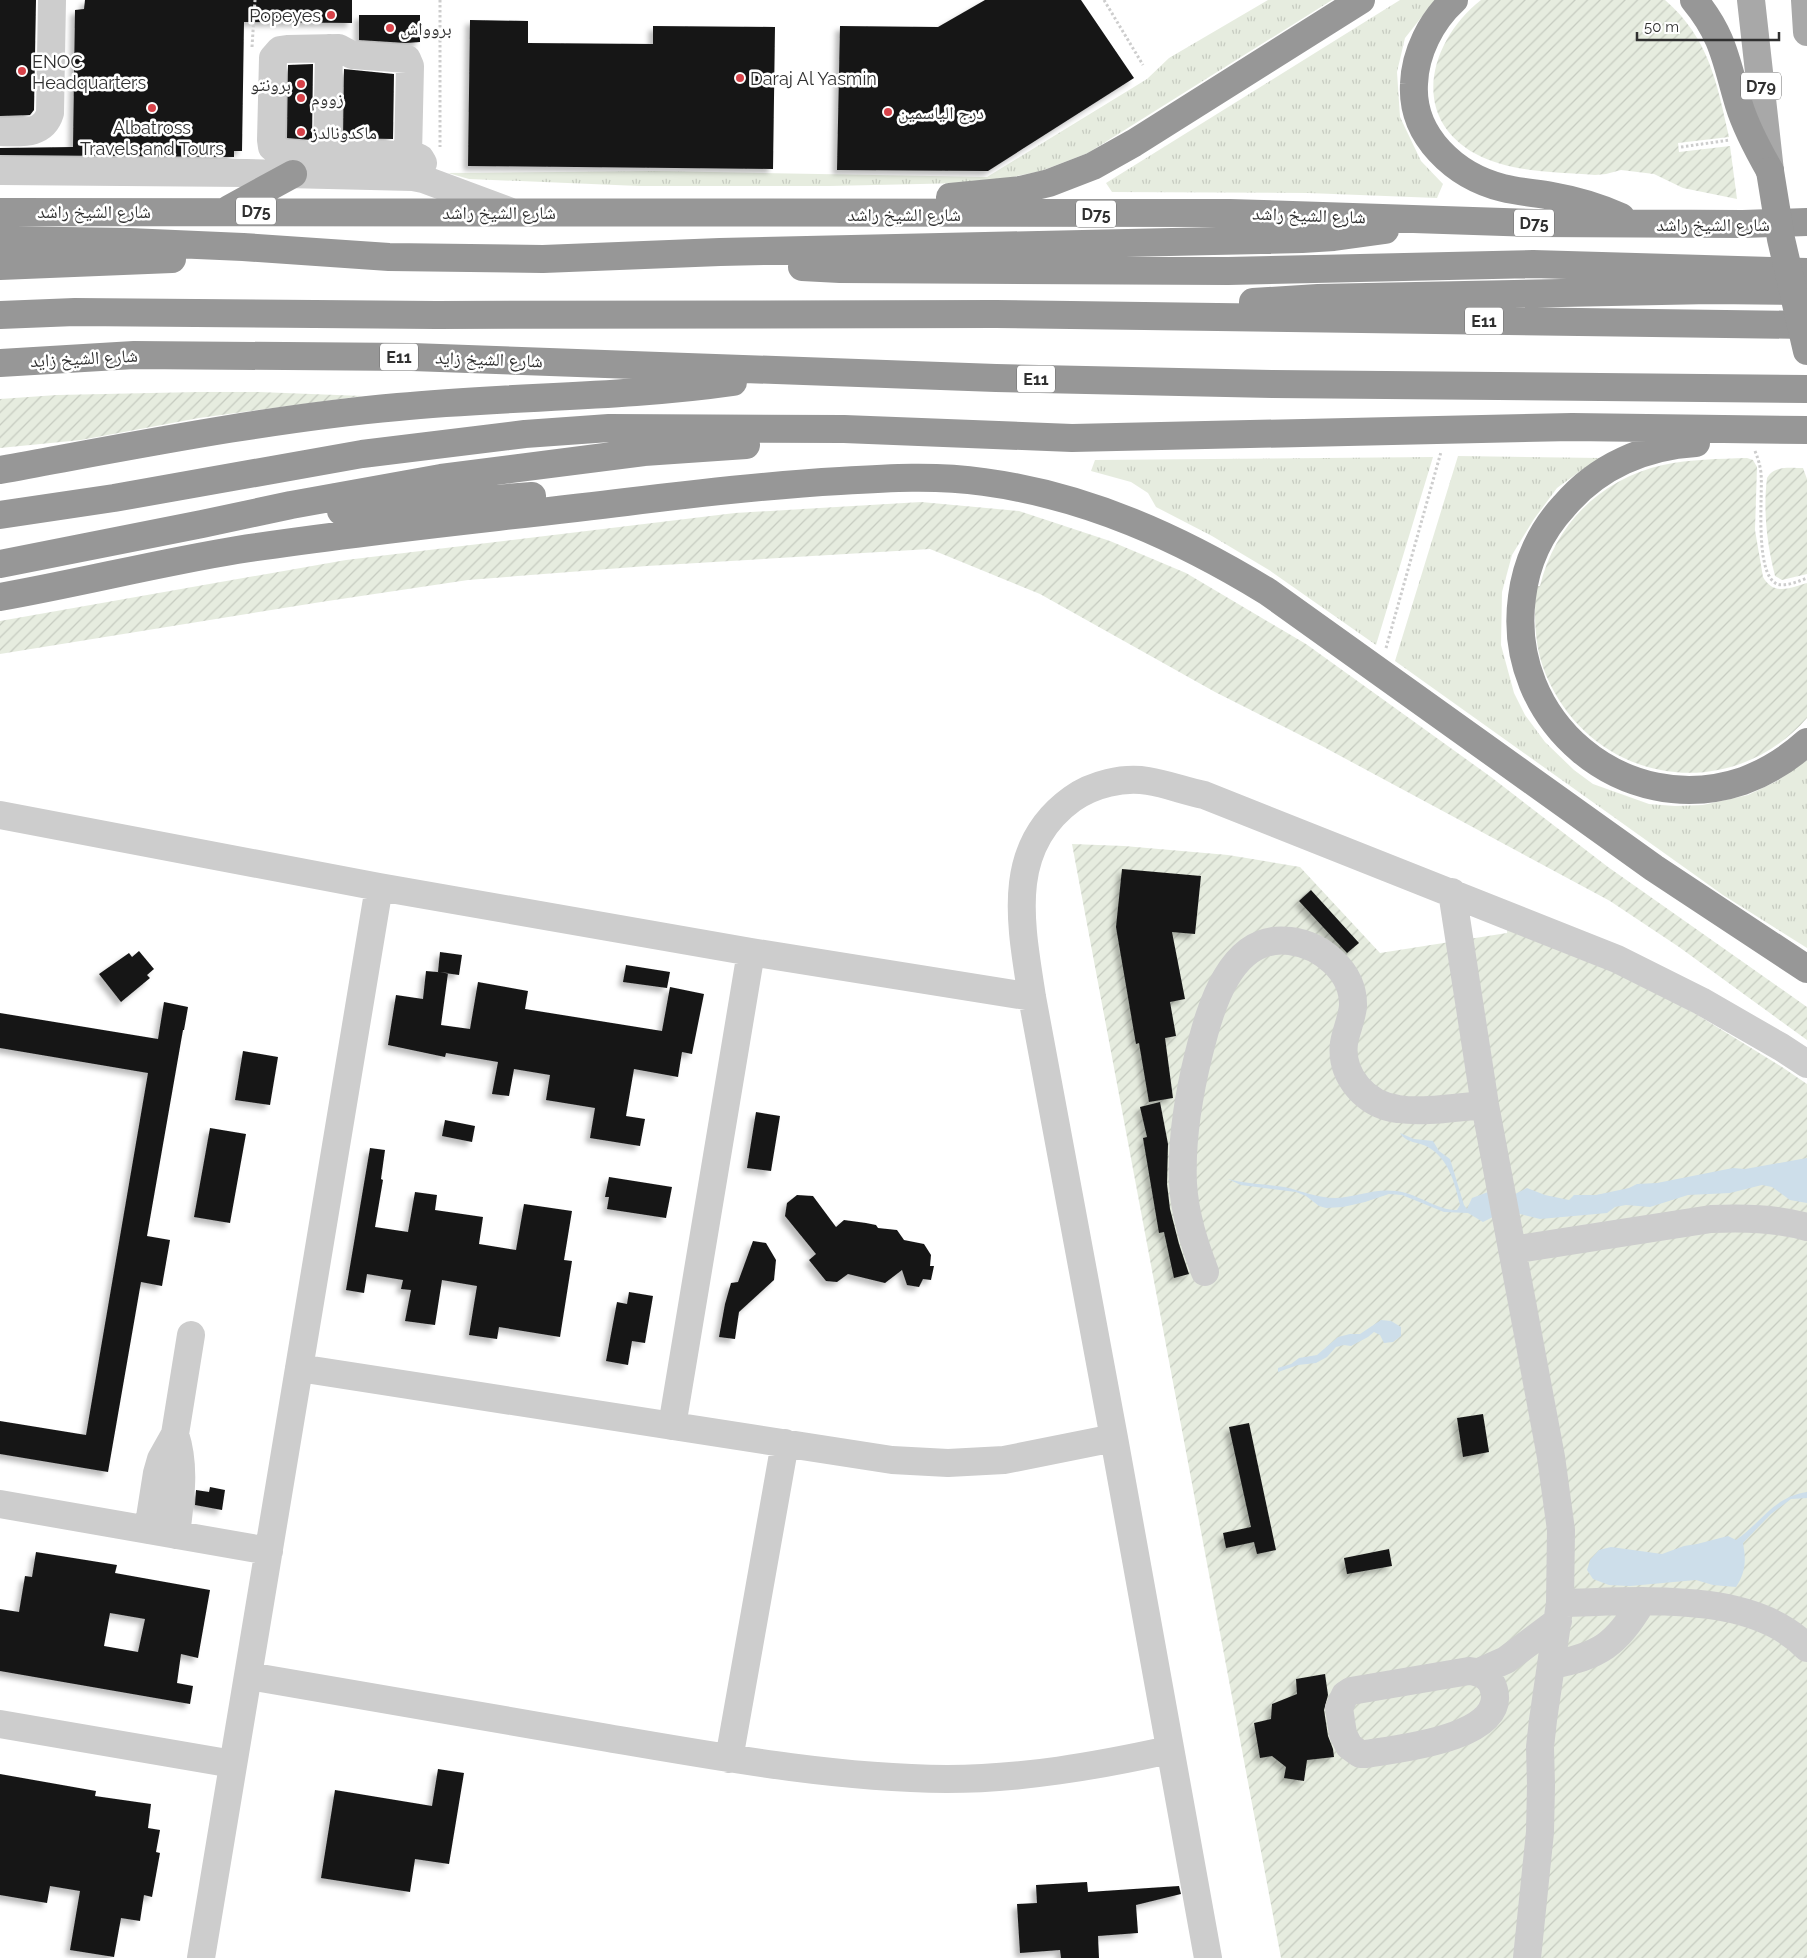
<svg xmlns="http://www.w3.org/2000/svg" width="1807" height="1958" font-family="Raleway,'Noto Naskh Arabic',sans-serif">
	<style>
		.grass { fill: url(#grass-tufts) }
		.garden { fill: url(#garden-furrows) }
		.water { fill: #cddeea }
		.building { fill: #171717; fill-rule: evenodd; filter: url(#shadow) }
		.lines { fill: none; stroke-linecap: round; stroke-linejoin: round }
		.path { stroke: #cdcdcd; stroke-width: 3; stroke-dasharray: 2.5 2.5; stroke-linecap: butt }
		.minor { stroke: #cdcdcd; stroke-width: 28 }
		.major { stroke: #a8a8a8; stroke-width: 28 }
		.highway { stroke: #979797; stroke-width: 28 }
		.highway-bridge { stroke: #979797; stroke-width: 28 }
		.poi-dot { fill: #d74249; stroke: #fff; stroke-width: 2 }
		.labels { text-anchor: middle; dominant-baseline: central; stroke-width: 5; stroke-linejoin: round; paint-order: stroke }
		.shield { fill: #fff; stroke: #6e6e6e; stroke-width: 1 }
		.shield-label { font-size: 16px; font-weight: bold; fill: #303030 }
		.poi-label { font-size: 18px; fill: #303030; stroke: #fff; text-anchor: start }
		.street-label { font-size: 18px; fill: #303030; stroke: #fff }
	</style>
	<defs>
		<pattern id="grass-tufts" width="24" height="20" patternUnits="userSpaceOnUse" patternTransform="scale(1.25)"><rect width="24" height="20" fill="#e6ecdf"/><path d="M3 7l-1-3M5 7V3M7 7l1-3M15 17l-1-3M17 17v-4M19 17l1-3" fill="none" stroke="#c6cbc0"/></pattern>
		<pattern id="garden-furrows" width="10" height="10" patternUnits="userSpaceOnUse" patternTransform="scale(1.25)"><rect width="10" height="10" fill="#e6ecdf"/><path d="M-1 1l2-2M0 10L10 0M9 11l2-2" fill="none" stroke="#c6cbc0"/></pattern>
		<filter id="shadow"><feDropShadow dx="-4.5" dy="4.5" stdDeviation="2.5" flood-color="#0004"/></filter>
	</defs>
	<rect width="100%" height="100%" fill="#fff"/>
	<path class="grass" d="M1268 0H1332L1088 153 1041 171 999 180 965 183 830 186H639L469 179 448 173 657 171 987 177 1147 79 1169 58Z
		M1400 0H1435L1405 38 1397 72 1400 117 1421 161 1443 184 1437 198 1308 193 1112 192 1106 183Z
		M1458 456 1601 458 1583 469 1557 488 1534 519 1512 555 1502 592 1501 645 1514 693 1525 715 1545 742 1574 770 1593 784 1649 804 1675 806 1703 805 1748 795 1777 781 1807 760V948L1723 895 1395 661Z
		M1433 457 1376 645 1269 570 1212 536 1156 507 1148 493 1131 482 1091 471 1095 460Z"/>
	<path class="garden" d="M1481 0H1665C1709 38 1717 83 1729 137L1678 143 1679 152 1730 146 1737 199 1683 188 1654 174 1621 170 1606 174 1595 175C1556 172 1512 173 1476 154 1408 117 1430 40 1481 0Z
		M198 392H259L363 396 199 418 81 440 0 448V399L57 395Z
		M1747 458 1753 460 1757 467 1755 530 1763 577C1774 596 1790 588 1807 583V718C1729 807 1592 784 1546 675 1534 646 1534 617 1536 586H1540C1555 524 1601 479 1663 465 1690 459 1719 459 1747 458Z
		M1803 468 1807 479V574L1782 580 1775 576C1767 544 1763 511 1767 478 1774 465 1791 468 1803 468Z
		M921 502 1019 511 1110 541 1186 573 1306 644 1491 777 1608 867 1807 1007V1040L1679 947 1610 901 1320 745 1215 692 1040 594 930 549 647 566 468 580 321 602 0 654V621L346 560 735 513Z
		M1072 844 1124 846 1228 855 1300 867 1380 953 1507 933 1509 923 1556 941 1691 1011 1782 1067 1807 1084V1958H1281Z"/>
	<path class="water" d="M1400 1133 1414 1139 1433 1141 1439 1151 1450 1159 1464 1205 1467 1209 1472 1198 1488 1192 1515 1194 1527 1188 1545 1195 1569 1200 1574 1195H1596L1629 1188 1637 1184 1657 1183 1733 1168 1745 1169 1807 1158V1203L1790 1200 1772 1187 1762 1185 1730 1193 1688 1195 1650 1207 1626 1205 1615 1207 1607 1213 1540 1219 1516 1213 1493 1217 1483 1222 1468 1213 1444 1212 1402 1195 1389 1194 1365 1202 1343 1207 1326 1208 1319 1206 1306 1196 1296 1192 1241 1185 1228 1179C1246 1184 1265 1184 1284 1187 1303 1191 1316 1198 1336 1198 1356 1197 1375 1188 1396 1191 1417 1193 1438 1211 1457 1210L1460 1205C1455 1184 1449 1159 1428 1147 1419 1142 1406 1143 1400 1133Z
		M1381 1320 1391 1321 1401 1327V1336L1393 1342 1384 1343 1380 1335 1374 1332 1368 1337 1351 1346 1344 1345 1336 1347 1327 1357 1316 1363 1298 1365 1278 1372V1368L1291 1364 1299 1358 1317 1355 1338 1337 1350 1334H1360Z
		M1807 1492V1498L1791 1499 1771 1514 1743 1543C1746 1560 1746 1572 1736 1587L1713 1585 1696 1580 1630 1586 1609 1585 1593 1579 1587 1570 1590 1560 1599 1550 1611 1547 1662 1554 1684 1546 1697 1544 1728 1536 1736 1540C1762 1522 1773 1497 1807 1492Z"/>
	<path class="building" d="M0 0H36L34 110 30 115 0 116Z
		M85 0H352V23L244 22 242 151H234V157L0 155V148L73 147 75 10 84 9Z
		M985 0H1081L1134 78 988 171 837 170 840 26 938 27Z
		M359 15H420V42L406 43 359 40Z
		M470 20 528 21V43L653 44V26L775 27 773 169 468 166Z
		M313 64 312 140 287 138 288 65Z
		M344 69 394 74 393 139 343 138Z
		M1122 869 1201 876 1195 934 1172 932 1185 999 1170 1002 1176 1036 1165 1038 1173 1098 1149 1102 1139 1043 1136 1044 1116 927Z
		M1311 890 1359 943 1347 953 1299 901Z
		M139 951 154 969 147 975 150 978 121 1002 99 974 129 953 132 957Z
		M440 952 462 955 459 975 438 972Z
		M626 965 670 972 667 988 623 982Z
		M426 971 448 973 441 1025 470 1029 478 982 528 991 525 1009 662 1031 670 987 704 994 692 1054 682 1052 678 1077 634 1069 626 1116 645 1119 640 1146 590 1138 595 1108 546 1100 550 1075 514 1069 509 1096 492 1094 498 1062 446 1053 445 1057 388 1045 396 995 423 999Z
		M164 1002 188 1007 184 1030H183L147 1236 170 1240 162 1286 141 1282 108 1472 0 1454V1421L86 1435 148 1073 0 1048V1013L158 1039Z
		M243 1051 278 1057 270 1105 235 1100Z
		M1160 1102 1168 1144 1167 1184 1170 1209 1179 1244 1189 1274 1174 1278 1164 1232 1159 1233 1143 1138 1147 1137 1140 1107Z
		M756 1112 780 1116 771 1171 747 1168Z
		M445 1120 475 1126 472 1142 442 1136Z
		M210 1128 246 1134 230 1223 194 1217Z
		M370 1148 385 1150 381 1179 383 1180 375 1227 408 1232 415 1192 437 1195 435 1210 483 1217 479 1244 516 1250 524 1204 572 1211 564 1260 572 1261 560 1337 499 1327 497 1339 469 1335 477 1286 442 1280 435 1325 405 1321 411 1290 401 1289 403 1280 367 1274 364 1293 346 1290Z
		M609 1177 672 1187 666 1218 607 1209 609 1197H605Z
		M797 1195 813 1196 836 1227 844 1220 866 1223 876 1225 878 1228 897 1230 904 1240 924 1244 931 1255 930 1266H934L931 1280 923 1279 919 1287 907 1285 902 1270 885 1283 848 1274 837 1282 826 1281 809 1260 816 1254 785 1216 787 1203Z
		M753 1241 766 1243 776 1260 774 1280 739 1312 735 1339 719 1337 725 1304 731 1283 738 1282Z
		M629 1292 653 1296 645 1343 632 1341 628 1365 606 1361 617 1302 627 1304Z
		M1483 1414 1489 1452 1463 1457 1457 1418Z
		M1249 1423 1276 1550 1257 1554 1254 1542 1226 1548 1223 1533 1251 1527 1229 1427Z
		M210 1487 225 1490 222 1510 195 1505 196 1490 209 1492Z
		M1389 1549 1392 1566 1347 1574 1344 1558Z
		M36 1552 117 1565 115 1573 210 1590 198 1658 181 1654 177 1683 193 1686 190 1704 0 1671V1609L19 1612 25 1576 32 1577ZM110 1613 145 1619 138 1652 104 1646Z
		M1325 1674 1328 1695 1324 1710 1328 1736 1333 1749 1334 1757 1307 1760 1304 1781 1284 1778 1286 1767 1272 1756 1260 1758 1254 1723 1271 1719 1272 1704 1297 1694 1296 1679Z
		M438 1769 464 1773 449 1864 415 1859 410 1892 321 1878 335 1790 432 1806Z
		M0 1774 96 1791 95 1796 151 1804 148 1828 160 1830 156 1852 160 1853 152 1897 144 1895 140 1921 121 1918 114 1957 70 1950 80 1891 50 1886 47 1903 0 1895Z
		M1087 1882 1088 1892 1179 1886 1181 1894 1136 1905 1138 1933 1098 1936 1099 1958H1061L1060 1950 1020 1953 1017 1904 1037 1903 1036 1885Z"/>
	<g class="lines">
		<path class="path" d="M440 0V147
			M1104 0 1143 65
			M252 47 255 0
			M1681 147 1730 140
			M1755 451C1758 458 1760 465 1761 473 1763 494 1754 574 1777 584 1786 587 1799 581 1807 578
			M1386 648 1441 452"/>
		<path class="minor" d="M0 132C20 132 43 136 50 113L52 0
			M327 156 329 48
			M335 157 281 153 272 147 271 140 273 58 280 50 287 49 339 48 352 55 407 59 410 66 408 155
			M0 171 246 173 413 177 423 179 509 211
			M324 171 335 157 342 154 413 155 420 158 423 163
			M0 815 379 887 751 952 1032 997
			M1452 892 1485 1105 1551 1457 1561 1530 1560 1603 1543 1720 1540 1747 1541 1785 1540 1832 1527 1958
			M1512 1250 1711 1219C1744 1218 1775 1218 1807 1227
			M1205 1272C1194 1243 1185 1215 1183 1184 1181 1139 1188 1097 1199 1053 1210 1009 1230 933 1290 941 1322 945 1354 972 1353 1006 1352 1018 1346 1031 1344 1043 1340 1076 1366 1105 1398 1109 1425 1113 1457 1107 1485 1105
			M299 1368 892 1460 948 1463 1004 1460 1114 1438
			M672 1426 751 952
			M175 1434C186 1468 180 1500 176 1535
			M0 1504 269 1551
			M148 1530 157 1473 161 1459 175 1434 191 1335
			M1560 1603C1634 1602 1752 1589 1807 1648
			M1551 1665C1600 1656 1616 1645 1642 1602
			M1469 1671C1481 1672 1491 1677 1494 1690 1507 1738 1397 1749 1366 1754H1360L1349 1746 1343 1734 1339 1708 1345 1695 1351 1691Z
			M1479 1672 1506 1660 1558 1621
			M249 1676C368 1696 488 1717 608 1738 720 1757 833 1778 947 1779 1022 1779 1096 1766 1169 1750
			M0 1724 233 1764
			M729 1759 785 1443
			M201 1958 379 887
			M1208 1958 1114 1438 1032 997C1021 925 1004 848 1072 799 1093 784 1123 777 1148 781 1167 784 1185 791 1204 795L1617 959 1701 1001 1781 1047 1807 1064"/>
		<path class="major" d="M1751 0 1770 171
			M1805 0 1807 32"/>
		<path class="highway" d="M1454 0C1431 21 1415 53 1414 84 1411 136 1455 176 1503 188 1519 192 1535 193 1552 196 1575 200 1599 207 1621 217
			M1694 0C1724 36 1726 62 1739 105 1746 128 1758 150 1770 171
			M950 197 1020 190 1049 183 1093 166 1134 143 1361 0
			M229 209 293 174
			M0 212 1230 213 1534 223 1743 224 1807 222
			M0 240 129 242 243 247 389 257 543 259 720 252 1302 239 1334 237 1385 230
			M0 266 172 259
			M802 267 840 269 1228 271 1533 264 1807 272
			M1253 302 1318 298 1711 290 1807 291
			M0 315 75 312 436 315 996 314 1807 325
			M0 363 134 355 412 357 996 378 1273 384 1807 389
			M1696 443C1645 446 1598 466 1564 506 1541 531 1526 563 1522 597 1505 721 1624 821 1743 781 1767 772 1788 759 1807 742
			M0 470C132 446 265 419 398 407 509 396 622 398 733 382
			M341 511 532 496
			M0 515 114 498 362 454 525 434 609 428 844 429 1072 438 1572 427 1807 430
			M0 564 202 524 291 505 441 478 644 452 746 445
			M0 597C79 583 158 563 237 550 366 530 496 518 626 502 698 493 769 485 840 481 888 478 936 475 984 482 1087 496 1180 538 1268 592L1654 868 1807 969"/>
		<path class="highway-bridge" d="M1770 171 1781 239 1807 351"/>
	</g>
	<g class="poi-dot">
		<circle cx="331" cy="15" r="5"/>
		<circle cx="390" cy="28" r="5"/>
		<circle cx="22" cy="71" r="5"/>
		<circle cx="740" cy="78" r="5"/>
		<circle cx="301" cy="84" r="5"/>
		<circle cx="301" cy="98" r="5"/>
		<circle cx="152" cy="108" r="5"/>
		<circle cx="888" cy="112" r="5"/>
		<circle cx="301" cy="132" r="5"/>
	</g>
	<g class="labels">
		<g class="shield">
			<rect x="1741" y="72.5" width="40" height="27" rx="4"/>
			<rect x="236" y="197.5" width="40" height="27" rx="4"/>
			<rect x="1076" y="200.5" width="40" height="27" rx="4"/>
			<rect x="1514" y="209.5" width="40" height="27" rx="4"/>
			<rect x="1465" y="307.5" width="38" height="27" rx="4"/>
			<rect x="380" y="343.5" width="38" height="27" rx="4"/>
			<rect x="1017" y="365.5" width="38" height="27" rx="4"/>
		</g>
		<g class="shield-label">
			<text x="1761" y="86">D79</text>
			<text x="256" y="211">D75</text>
			<text x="1096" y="214">D75</text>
			<text x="1534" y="223">D75</text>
			<text x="1484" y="321">E11</text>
			<text x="399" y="357">E11</text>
			<text x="1036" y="379">E11</text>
		</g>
		<g class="poi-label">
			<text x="321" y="15" text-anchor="end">Popeyes</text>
			<text x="400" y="28">بروواش</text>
			<text x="32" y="61">ENOC<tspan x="32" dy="21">Headquarters</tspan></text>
			<text x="750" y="78">Daraj Al Yasmin</text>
			<text x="291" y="84" text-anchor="end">برونتو</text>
			<text x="311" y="98">زووم</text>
			<text x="898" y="112">درج الياسمين</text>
			<text x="152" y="127" text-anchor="middle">Albatross<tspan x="152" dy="21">Travels and Tours</tspan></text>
			<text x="311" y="132">ماكدونالدز</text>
		</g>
		<g class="street-label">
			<text x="94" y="211">شارع الشيخ راشد</text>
			<text x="499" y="212">شارع الشيخ راشد</text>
			<text x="904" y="214">شارع الشيخ راشد</text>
			<text transform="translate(1309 215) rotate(2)">شارع الشيخ راشد</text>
			<text x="1713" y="224">شارع الشيخ راشد</text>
			<text transform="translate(84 358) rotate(-3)">شارع الشيخ زايد</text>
			<text transform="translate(489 359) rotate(2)">شارع الشيخ زايد</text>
		</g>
	</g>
	<path d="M1637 32v8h142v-8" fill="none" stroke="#303030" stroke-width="2.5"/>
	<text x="1644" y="32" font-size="15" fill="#303030" stroke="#ffffff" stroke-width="4" paint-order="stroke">50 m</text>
</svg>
